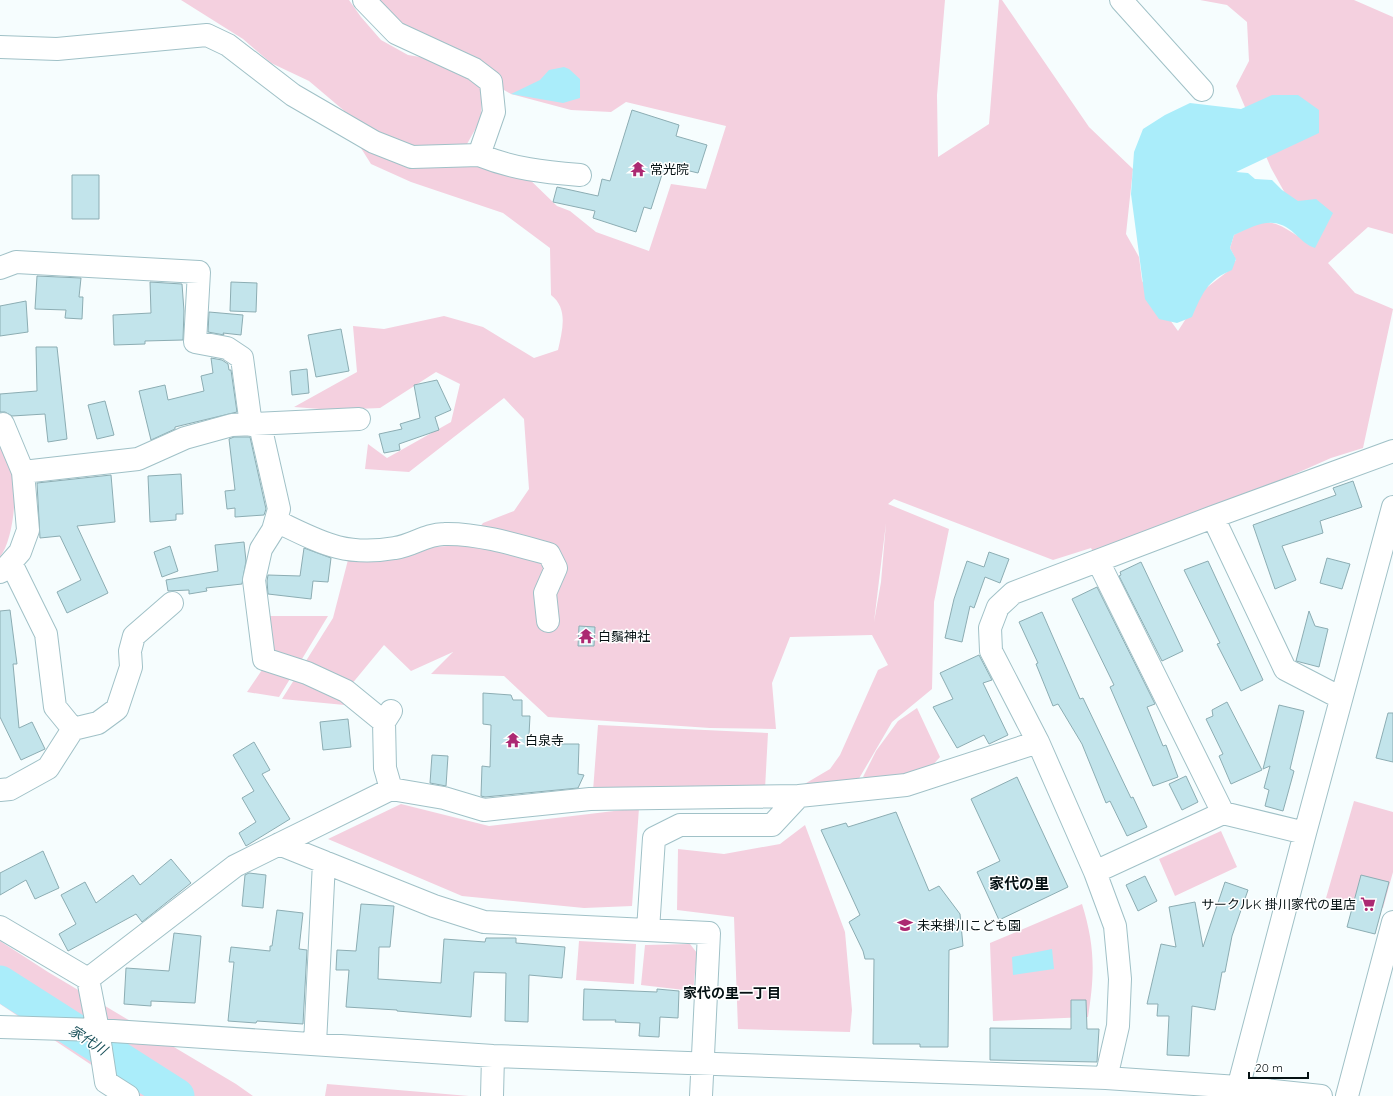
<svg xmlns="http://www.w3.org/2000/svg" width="1393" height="1096" font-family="Quicksand,'Noto Sans JP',sans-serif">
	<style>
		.green { fill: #f4d0df; fill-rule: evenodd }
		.water { fill: #aaedfa }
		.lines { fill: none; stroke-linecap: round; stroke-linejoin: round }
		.river { stroke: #aaedfa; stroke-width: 35 }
		.building { fill: #c2e4eb; stroke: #8cadb3 }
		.minor-casing { stroke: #a0c1c7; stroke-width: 24 }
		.minor { stroke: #fff; stroke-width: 22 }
		.labels { text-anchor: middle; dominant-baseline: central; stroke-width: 3; stroke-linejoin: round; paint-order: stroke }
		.poi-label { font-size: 13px; fill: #051113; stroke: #fff; text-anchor: start }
		.neighbourhood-label { font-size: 14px; font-weight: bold; fill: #051113; stroke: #fff }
		.water-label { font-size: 14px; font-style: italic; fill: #1a515a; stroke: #fff }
		.quarter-label { font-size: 15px; font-weight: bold; fill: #051113; stroke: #fff }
	</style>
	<rect width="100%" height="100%" fill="#f6fdfe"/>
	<path class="green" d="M181 0H349L361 17 381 40 408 55 420 57 462 71 477 82 482 91 481 119 467 144 420 148 390 140 348 114 309 81 271 63 243 39Z
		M373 0H945L937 95 938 157 989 124 999 0H1002L1089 127 1133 169 1126 234 1139 257 1142 281 1178 331 1205 289 1227 272 1236 260 1230 248 1234 235C1242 231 1255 223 1264 222 1283 222 1299 239 1315 247L1271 168 1236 86 1249 61 1247 22 1227 5 1200 0H1354L1393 17V234L1368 227 1328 263 1355 293 1393 309 1363 448 1331 458 1098 561 1091 548 1053 560 894 499 888 504 949 529 934 602 932 689 892 722 857 782 796 789 830 769 840 755 878 670 888 665 872 635 790 637 772 683 776 729 710 728 548 717 504 676 431 674 453 652 411 671 384 645 346 691 355 706 282 699 333 618 349 556 375 550 466 545 483 523 514 511 529 489 524 419 504 398 409 472 365 469 368 444 387 458 451 422 460 384 436 372 380 408 333 410 294 407 357 372 353 326 384 329 444 316 483 327 534 358 558 350C562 331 569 309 551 295L550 248 503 213 411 182 371 164 359 145 469 155 525 175 557 206 570 211 596 232 649 251 671 184 706 189 726 126 626 102 611 112 571 110 511 94 389 23ZM886 523 881 582 874 622Z
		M0 445C4 451 9 459 12 467 18 488 14 539 0 557Z
		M265 616H328L279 697 247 692 268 661Z
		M917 708 940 757 931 767 888 779 863 777 876 751 898 721Z
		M598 725 768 733 765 789 593 791Z
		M1354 801 1393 812V872L1383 908 1326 898Z
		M401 804 489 826 639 808 632 906 584 908 462 896 328 839Z
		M805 825 845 932 852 1010 850 1032 738 1029 734 917 677 910 678 849 724 854 780 844Z
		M1221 831 1237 867 1175 896 1159 859Z
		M1082 904C1095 946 1095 973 1088 1017L993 1021 990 943Z
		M0 941 48 972 236 1084 253 1096H138L0 1004Z
		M579 941 636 944 634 984 576 980Z
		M690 944 697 953 693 991 641 985 645 945Z
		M327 1084 469 1096H325Z"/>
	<path class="water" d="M564 67 569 69 580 79V98L563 103 511 94 540 80 549 70Z
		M1272 95H1298L1319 110V133L1236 172 1248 173 1255 179 1272 180 1282 190 1298 201 1316 199 1333 213 1315 248C1306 245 1302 240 1295 234 1274 214 1257 225 1234 235L1230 248 1236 259 1232 270C1207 280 1202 294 1192 317L1177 323 1159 319 1145 299 1131 194 1134 152 1143 129 1165 115 1190 103 1241 109Z
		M1052 949 1054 969 1013 975 1012 957Z"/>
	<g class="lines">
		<path class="river" d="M0 983 177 1096"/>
	</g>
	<path class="building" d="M632 110 679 125 676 136 707 145 698 173 665 165 651 209 644 207 636 232 593 218 595 211 553 202 557 187 598 196 602 179 610 181Z
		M72 175H99V219H72Z
		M37 276 81 278 79 297H83L82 319 65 318 66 310 35 309Z
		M150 282 182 284 184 311 183 340 145 341V344L114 345 113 315 151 313Z
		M231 282 257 283 256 312 230 311Z
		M26 301 28 332 0 336V306Z
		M209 312 243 315 241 335 223 333 224 335 208 332Z
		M341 329 349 371 316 377 308 335Z
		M36 347H57L67 439 48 442 45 414 12 416 5 412H0V394L37 391Z
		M211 358 222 360 228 364 229 370H231L237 412 175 427V429L151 440 139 391 165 385 168 400 204 391 201 376 213 373Z
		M307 369 309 393 292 395 290 371Z
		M437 380 451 410 435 417 439 430 399 444 400 450 384 453 379 434 402 429 400 424 420 418 414 385Z
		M105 401 114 435 97 439 88 405Z
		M234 437H250L266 509 264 515 235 517V508L227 509 225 491 235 490 229 439Z
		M181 474 183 514H176V520L150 522 148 476Z
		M111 475 115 522 77 526 108 593 67 613 57 592 81 580 60 536 40 538 37 483Z
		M1353 481 1362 507 1320 521 1323 533 1282 546 1296 580 1275 589 1253 525 1336 495 1333 488Z
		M244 542 246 561 242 584 206 588 207 591 189 594V590L168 591 166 580 218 571 215 545Z
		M170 546 178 571 162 577 154 552Z
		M304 548 331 558 328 582 313 581 311 599 268 594 267 581 268 575 300 576Z
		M989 552 1009 559 1000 583 985 577 974 608 970 606 962 642 945 638 954 599 967 561 984 567Z
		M1327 558 1350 564 1342 589 1320 583Z
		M1208 561 1263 680 1241 691 1217 644 1220 643 1184 570Z
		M1141 562 1183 651 1162 661 1119 576 1121 575 1120 572Z
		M1097 587 1155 704 1147 707 1163 746 1166 745 1178 777 1153 786 1110 687 1114 685 1072 599Z
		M10 610 17 664H13L19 728 32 722 45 749 21 760 0 717V611Z
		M1309 611 1315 626 1328 629 1319 667 1296 661Z
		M1042 612 1080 699 1083 698 1131 798 1133 797 1147 827 1127 836 1110 801 1106 803 1082 744 1058 704 1053 706 1036 664 1038 663 1019 622Z
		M579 626 595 627 594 646H578Z
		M979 655 992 680 983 683 1008 735 989 744 984 735 957 748 933 707 953 699 940 673Z
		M483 693 511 695 513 700H522V716H530L529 735 535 736 536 744H579L578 774 584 775 578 788 485 797 481 796 482 766 490 767 491 725 483 724Z
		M1227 702 1262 770 1231 784 1219 756 1223 754 1206 719 1213 716 1212 710Z
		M1279 705 1304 711 1290 769 1294 771 1283 811 1265 806 1269 790 1264 788 1270 766 1263 769Z
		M1388 713H1393V762L1376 758Z
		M348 719 351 747 323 750 320 722Z
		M254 742 270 770 262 774 290 819 246 846 239 833 256 822 242 798 254 791 233 755Z
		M432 755 448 756 446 786 430 783Z
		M1186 776 1198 802 1182 810 1169 784Z
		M1017 777 1068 887 999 920 977 872 1000 861 971 799Z
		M896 812 929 891 939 886 960 914 963 946 949 950 948 1047H920V1044H873L874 959H865L863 951 849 922 860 915 821 830 846 823 848 827Z
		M43 851 59 888 35 899 26 880 0 895V873Z
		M171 859 191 883 142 922 136 914 68 951 59 934 76 924 61 895 85 882 96 903 133 875 140 885Z
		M249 873 266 875 263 908 242 906 245 875Z
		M1361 875 1389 882 1375 934 1347 927Z
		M1145 876 1157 901 1138 911 1126 885Z
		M1225 882 1248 890 1232 936 1225 972H1222L1215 1010 1192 1006 1189 1056 1167 1055 1169 1016H1157L1158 1004H1147L1161 944 1176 947 1169 907 1195 902 1203 947Z
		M361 904 394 906 390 947H379L378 979 441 983 444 939 485 942 486 938H516V943L565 947 562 978 529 975 528 1022 505 1021 506 973 474 972 471 1017 397 1011V1010L346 1007 349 970H336L337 950 356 951Z
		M277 910 303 913 299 949 307 950 303 1024 257 1021 256 1023 228 1021 234 962H229L231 947 270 951V946H272Z
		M174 933 201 936 195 1003 151 1001V1006L124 1004 126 968 169 971Z
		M584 989 657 992V989L679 991 678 1018 660 1017 659 1037 639 1036 640 1023 615 1022 616 1020H583Z
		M1071 1000H1086L1087 1029H1099L1097 1062 990 1060V1028L1071 1029Z"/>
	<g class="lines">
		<g class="minor-casing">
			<path id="minor" d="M1121 0 1202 90
				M0 47 57 49 207 35 228 45 293 95 374 142 412 157 479 155 494 112 491 82 474 69 396 33 364 0
				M479 155C514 169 543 172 580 175
				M0 268 16 262 199 272 195 342 227 348 242 358 251 425
				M260 425 279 509 273 530 261 549 254 580 264 659 307 673 346 691 384 722
				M23 472 138 459 185 438 232 425 359 419
				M1213 517 1285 669 1341 698
				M276 521C320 542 344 557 395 548 412 546 426 534 444 534 478 533 517 545 549 554L556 568 545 593 548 621
				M1098 561 1223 813
				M11 563 46 634 55 707 73 729 98 723 117 709 131 667 130 651 134 636 172 603
				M0 572 4 570 20 552 28 530 23 472 3 424
				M391 789 444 798 484 810 590 799 799 796
				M0 790 10 789 48 768 73 729
				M279 844 434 906 484 922 709 933 701 1096
				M1095 872 1223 813 1305 833
				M0 927 88 979 98 1030 106 1082 128 1096
				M648 930 654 838 680 825H772L799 796 906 785 1038 742
				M88 979 235 866 391 789 385 768 384 722 391 711
				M0 1027 98 1030 493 1056 1106 1078 1238 1087 1321 1096
				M315 1044 324 862
				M1106 1078 1118 1026 1120 979 1115 926 1095 872 1038 742 991 651 990 628 998 607 1013 593 1213 517 1393 451
				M492 1096 493 1056
				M1236 1096 1305 833 1393 507
				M1347 1096 1393 922"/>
		</g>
		<use href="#minor" class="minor"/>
	</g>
	<defs>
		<g id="temple-bare" transform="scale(1.2)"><path d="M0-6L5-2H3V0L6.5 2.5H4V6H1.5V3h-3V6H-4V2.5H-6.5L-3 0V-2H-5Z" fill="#ac2972" stroke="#fff" stroke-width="2.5" paint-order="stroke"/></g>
		<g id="supermarket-bare" transform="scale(1.2)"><path d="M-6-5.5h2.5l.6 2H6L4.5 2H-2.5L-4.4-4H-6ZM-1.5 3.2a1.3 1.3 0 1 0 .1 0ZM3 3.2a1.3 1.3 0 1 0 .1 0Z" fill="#ac2972" stroke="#fff" stroke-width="2.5" paint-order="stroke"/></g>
		<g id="school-bare" transform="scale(1.2)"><path d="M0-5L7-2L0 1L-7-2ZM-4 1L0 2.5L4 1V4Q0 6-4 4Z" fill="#ac2972" stroke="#fff" stroke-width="2.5" paint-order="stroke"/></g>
	</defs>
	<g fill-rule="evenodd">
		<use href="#temple-bare" x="638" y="169"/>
		<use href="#temple-bare" x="586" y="636"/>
		<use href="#temple-bare" x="513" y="740"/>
		<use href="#supermarket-bare" x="1368" y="904"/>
		<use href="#school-bare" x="905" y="925"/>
	</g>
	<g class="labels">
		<g class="poi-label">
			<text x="650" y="169">常光院</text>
			<text x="598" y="636">白鬚神社</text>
			<text x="525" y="740">白泉寺</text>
			<text x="1356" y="904" text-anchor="end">サークルK 掛川家代の里店</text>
			<text x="917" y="925">未来掛川こども園</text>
		</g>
		<g class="neighbourhood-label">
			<text x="732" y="993">家代の里一丁目</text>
		</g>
		<g class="water-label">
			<text transform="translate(88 1040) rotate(33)">家代川</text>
		</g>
		<g class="quarter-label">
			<text x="1019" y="883">家代の里</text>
		</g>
	</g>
	<path d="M1249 1072v6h59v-6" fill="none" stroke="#051113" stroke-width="2"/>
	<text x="1255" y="1072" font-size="12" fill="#051113" stroke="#ffffff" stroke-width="3" paint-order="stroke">20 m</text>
</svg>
